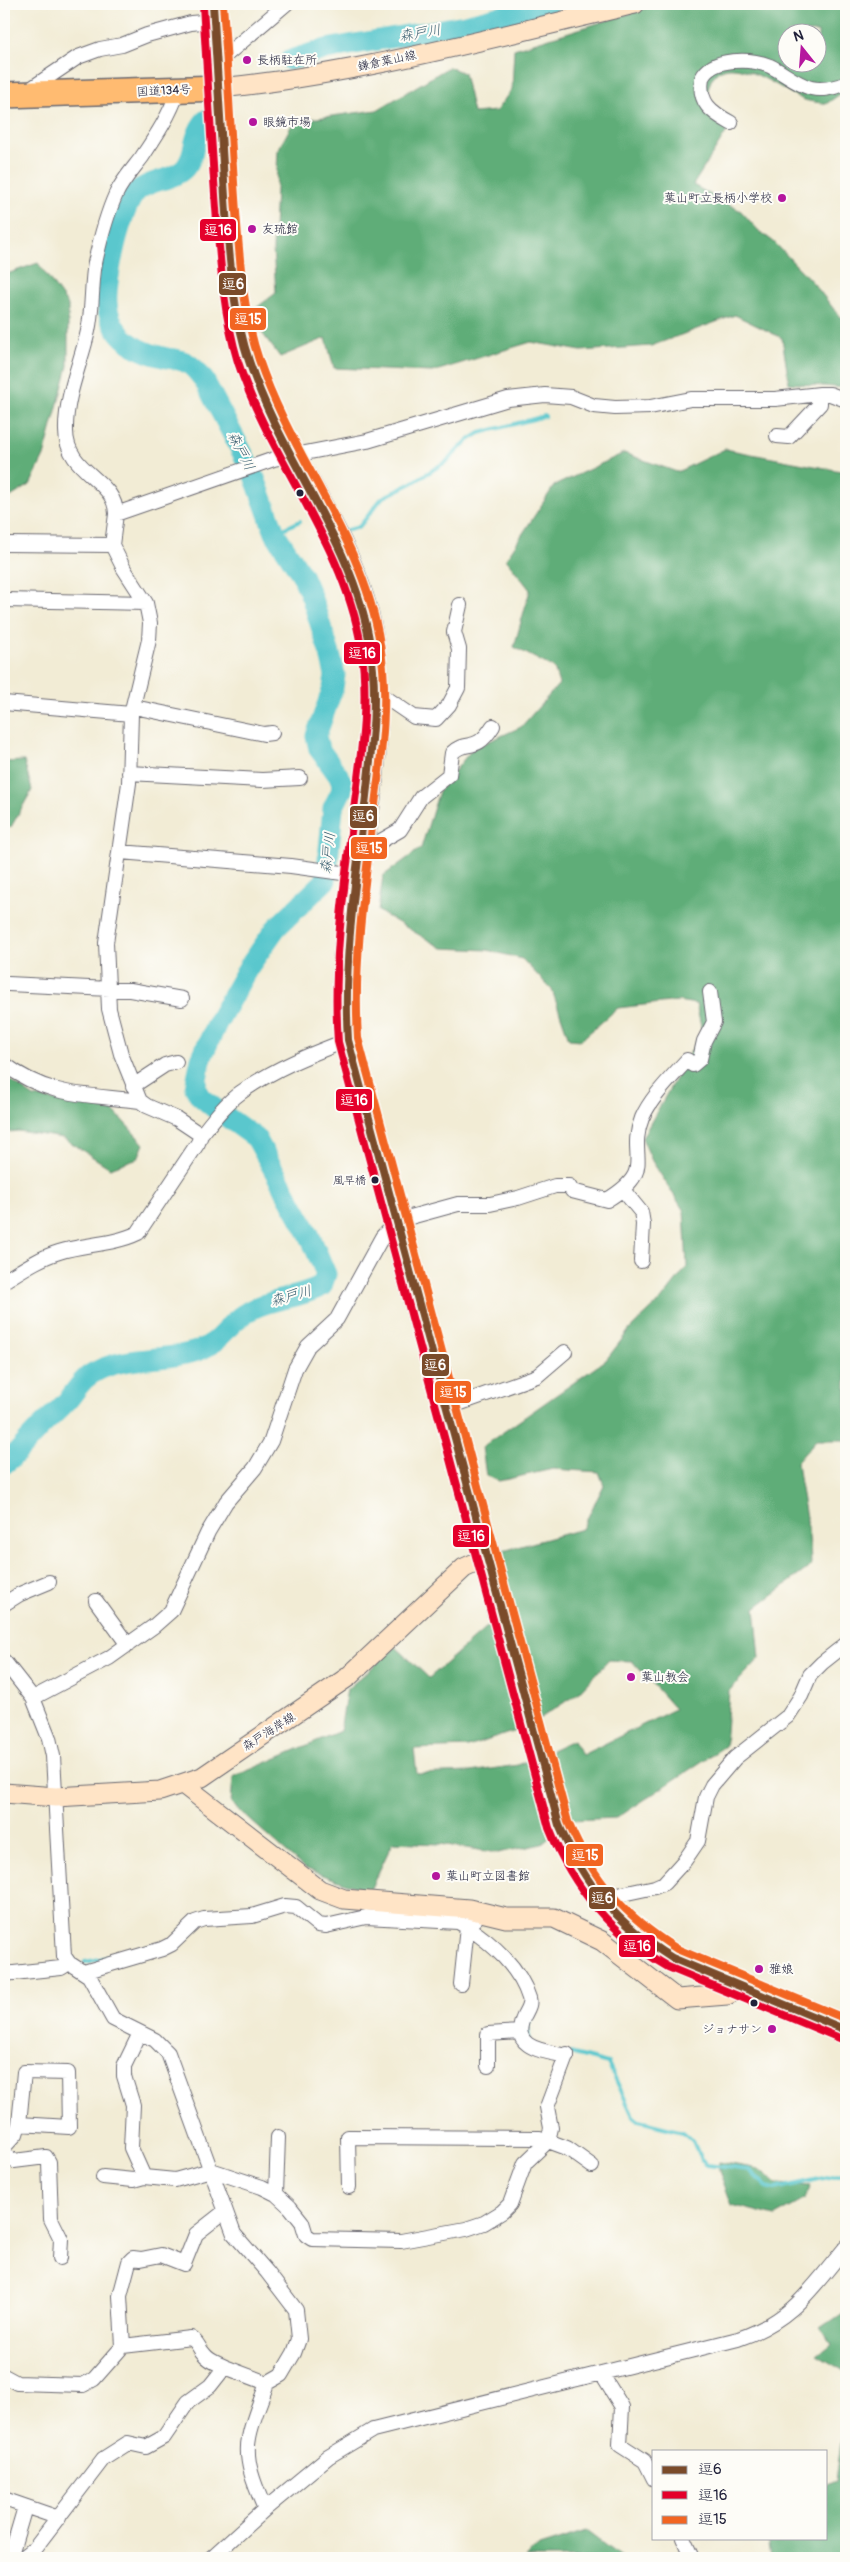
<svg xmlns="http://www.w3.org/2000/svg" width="850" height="2562" font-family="Pangolin,'Klee One',sans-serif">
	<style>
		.forest { fill: #5fad78; stroke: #40685a; fill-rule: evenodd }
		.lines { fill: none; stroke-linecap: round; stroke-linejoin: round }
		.stream { stroke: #5ac7cd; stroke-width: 4 }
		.river { stroke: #5ac7cd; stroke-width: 21 }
		.highway-tunnel { stroke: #c8c4b6; stroke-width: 25; stroke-dasharray: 25 12; stroke-linecap: butt }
		.street-casing { stroke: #6b6971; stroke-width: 16 }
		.secondary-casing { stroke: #6b6971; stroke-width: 21 }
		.highway-casing { stroke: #6b6971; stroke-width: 28 }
		.street { stroke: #fff; stroke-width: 14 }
		.secondary { stroke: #ffe4c6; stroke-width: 19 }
		.highway { stroke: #ffbb71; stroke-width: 25 }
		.bus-1-casing { stroke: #fdfcf7; stroke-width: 11 }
		.bus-2-casing { stroke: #fdfcf7; stroke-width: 11 }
		.bus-3-casing { stroke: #fdfcf7; stroke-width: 11 }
		.bus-1 { stroke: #7a4b2a; stroke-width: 8 }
		.bus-2 { stroke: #e4002b; stroke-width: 8 }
		.bus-3 { stroke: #f26522; stroke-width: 8 }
		.poi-dot { fill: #b5179e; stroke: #fdfcf7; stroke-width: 2 }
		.bus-dot { fill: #22223b; stroke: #fdfcf7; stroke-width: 2 }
		.labels { text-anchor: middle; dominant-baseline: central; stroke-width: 4; stroke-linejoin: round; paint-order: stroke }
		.bus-label { font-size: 11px; fill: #22223b; stroke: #fdfcf7; text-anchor: end }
		.poi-label { font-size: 12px; fill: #22223b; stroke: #fdfcf7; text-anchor: start }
		.street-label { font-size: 12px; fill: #22223b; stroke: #fdfcf7 }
		.water-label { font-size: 14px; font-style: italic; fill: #365c6e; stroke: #fdfcf7 }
		.line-badge { stroke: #fdfcf7; stroke-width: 2 }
		.badge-label { font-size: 14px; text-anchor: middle; font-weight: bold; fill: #fff }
	</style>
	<rect width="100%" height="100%" fill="#fdfcf7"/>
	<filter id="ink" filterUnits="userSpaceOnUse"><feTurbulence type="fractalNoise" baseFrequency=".02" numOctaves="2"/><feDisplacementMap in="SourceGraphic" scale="10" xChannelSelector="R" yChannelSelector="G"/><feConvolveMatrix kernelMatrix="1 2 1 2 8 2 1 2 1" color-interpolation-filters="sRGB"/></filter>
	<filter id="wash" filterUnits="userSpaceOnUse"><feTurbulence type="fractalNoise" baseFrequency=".0096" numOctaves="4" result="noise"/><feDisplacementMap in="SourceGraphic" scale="20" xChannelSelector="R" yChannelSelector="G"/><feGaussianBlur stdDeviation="1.12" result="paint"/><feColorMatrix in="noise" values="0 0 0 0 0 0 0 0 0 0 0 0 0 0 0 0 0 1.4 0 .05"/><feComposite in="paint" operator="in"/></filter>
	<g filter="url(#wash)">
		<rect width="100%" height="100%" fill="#f2ecd5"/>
		<path class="forest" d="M660 4H846V90L826 104C818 102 807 102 800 98 773 85 715 39 707 95L714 106 734 120 693 185 741 211 758 230 774 242 815 285 840 317 846 318V388L789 383 782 338 735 315 651 346 581 351 531 342 432 372 334 368 326 338 280 357 248 314 276 293 273 249 278 150 294 121 377 110 449 67 464 73 473 113 496 111 512 89 514 49ZM788 32H818V62H788Z
			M38 263 68 305V366L44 456 30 485 4 501V275Z
			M725 449 846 472V1440H816L797 1462C801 1498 811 1531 811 1566L755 1608 760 1658 729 1691 725 1746 617 1818 571 1820 542 1844 498 1853 440 1844 393 1842 369 1892 304 1868 231 1803 233 1777 340 1731 347 1689 396 1647 429 1678 512 1605 503 1551 582 1529 604 1485 599 1472 553 1469 499 1481 486 1476 482 1447 606 1360 630 1329 662 1299 687 1267 684 1211 652 1161 642 1138 702 1031 696 1004 678 1001 618 1008 581 1040 569 1039 552 990 522 959 487 950 442 948 378 911 383 876 421 848 439 791 472 749 521 727 559 684 554 668 514 647 530 590 506 559 554 486 624 453 677 472ZM609 1660 632 1661 675 1709 582 1755 573 1740 518 1765 470 1772 417 1774 414 1749 468 1747 527 1727 577 1694Z
			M24 761 32 790 11 827 4 829V762Z
			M4 1076 34 1097 113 1110 144 1144 138 1158 110 1168 63 1138 18 1131 4 1133Z
			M719 2162 759 2169 777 2184 811 2186 804 2200 775 2216 732 2205 719 2171Z
			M846 2311V2372L817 2355 831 2344 821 2328Z
			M846 2401V2558H771L768 2538H826V2485L836 2481Z
			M586 2531 622 2558H526L539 2546Z
			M683 2551 699 2558H650Z"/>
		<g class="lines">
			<path class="stream" d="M344 531 359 527 382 498 412 483 447 461 467 441 480 433 545 416
				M275 533 300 521
				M268 1905 282 1900
				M85 1962 115 1956
				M529 2037 528 2025 532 2015
				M570 2053 608 2063 633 2116 639 2121 683 2132 693 2141 701 2160 707 2165 749 2170 767 2187 775 2189 846 2173"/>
			<path class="river" d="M290 60 326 49 465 25 549 4
				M4 1464C17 1455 25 1443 36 1432 46 1421 58 1411 68 1400 78 1388 83 1377 97 1371 128 1355 164 1362 197 1351 222 1342 225 1326 244 1314 267 1298 297 1300 322 1286L326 1274 309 1234 256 1138 213 1107 200 1096 195 1088 201 1059 217 1023 248 968 276 928 326 880 333 808 342 790 341 779 319 749 316 736 333 688 335 675 330 654 311 596 302 575 275 533 253 473 204 380C198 373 193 365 185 362 180 359 172 359 167 358 149 354 132 348 120 334 112 325 108 315 107 303 105 281 121 206 137 191 151 179 173 181 185 168 196 156 191 137 206 120"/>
		</g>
	</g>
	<g filter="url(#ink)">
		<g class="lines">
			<path class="highway-tunnel" d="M500 1612 559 1825"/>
			<g class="street-casing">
				<path id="street" d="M218 62 286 4
					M26 92 78 57 100 49 122 45 147 35 191 23 214 21
					M731 123C711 112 698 103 702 78 712 57 751 58 770 66 784 73 796 84 811 88 823 91 835 87 846 84
					M777 436 789 437 820 404V394
					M116 514C116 479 66 473 66 431 65 397 81 363 88 331 93 309 91 285 95 263 100 240 106 216 116 194 122 181 133 169 142 157 156 136 170 115 178 91
					M4 544 112 545
					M4 600 146 603
					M376 691 414 717 436 719 449 705 458 688 459 649 454 632 460 605
					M4 703 131 714
					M134 707 264 734 272 733
					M129 773 262 780 300 778
					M360 849 372 846 400 830 421 797 449 775 452 753C467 738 475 755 493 726
					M120 852 291 866 357 875
					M8 984 130 990 182 999
					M348 1040C311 1054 273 1069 240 1093 225 1104 213 1120 201 1135L177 1119 147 1106 140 1101 121 1054 109 1009 106 943 129 783 131 714 149 640 150 623 146 603 124 569 112 545 116 514 274 459 367 441 508 399 545 395 571 397 594 406 615 408 650 407 691 399H775L820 394H830L846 400
					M4 1064C49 1098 87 1094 140 1101
					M133 1086 165 1065 176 1062
					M623 1190 641 1212 643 1224 641 1261
					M4 1281C22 1270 39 1258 59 1252 85 1244 113 1245 138 1233L198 1143 201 1135
					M447 1408 537 1376 565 1352
					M96 1601 128 1645
					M4 1604 20 1594 49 1582
					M4 1661 33 1698 49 1738 53 1756 64 1956 69 1963 89 1976 113 2019 155 2040 168 2053 234 2234 267 2272 296 2310 299 2339 294 2353 281 2375 267 2383C261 2401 252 2420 249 2438 244 2462 256 2488 265 2509
					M33 1698 109 1658 154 1626 171 1611 208 1532 226 1502 255 1468 271 1441 295 1369 308 1346 337 1319 382 1237 396 1221 458 1204H490L518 1198 555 1186H569L572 1191 607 1200C658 1169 626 1158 642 1118 651 1097 672 1077 687 1060L693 1065 700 1059 704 1041 714 1022 710 992
					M599 1899 655 1887 664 1883 685 1860 698 1841 706 1797 712 1785 735 1758 788 1716 801 1696 810 1675 822 1663 846 1644
					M84 1972 162 1949 172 1944 195 1922 204 1919 252 1916 285 1906 296 1907 318 1925 326 1926 366 1917 458 1922 467 1927 481 1913
					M4 1974 61 1968 69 1963
					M461 1984 467 1927C492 1943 520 1968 529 1998 531 2005 527 2010 524 2016 509 2049 544 2051 567 2056
					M140 2033 124 2066V2076L133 2105 131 2148 144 2177 175 2180 211 2170 262 2187 276 2194 290 2207 302 2222 306 2235 312 2239 401 2241 466 2229 484 2223 502 2212 510 2204 525 2163 548 2141 551 2128 547 2107 567 2054
					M488 2066V2034L520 2032
					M4 2147 16 2134 19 2124 24 2072 68 2073 69 2127 19 2124
					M4 2154 14 2161 46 2157 49 2162 51 2219 61 2239 60 2258
					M103 2177 133 2180 144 2177
					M349 2187 348 2137 540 2138 567 2148 592 2166
					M276 2194 278 2137
					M123 2346 191 2338C199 2343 198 2348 204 2354 209 2361 217 2363 225 2367
					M601 2373 622 2407 620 2445 645 2461 654 2479
					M4 2376 17 2383 83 2385 94 2379 123 2346 120 2296 129 2262 133 2258 141 2259 161 2255 184 2264 196 2234 224 2212
					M4 2499 59 2518
					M683 2538 692 2558
					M10 2558 25 2507
					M22 2558 35 2548 103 2459 128 2443 146 2447 164 2437 188 2402 210 2386 225 2367 267 2383
					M211 2558 265 2509 328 2457 373 2430 738 2339C793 2320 811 2289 846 2247"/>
			</g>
			<g class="secondary-casing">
				<path id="secondary" d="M213 4 220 88C360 74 498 36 635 4
					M184 1785 320 1890 344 1899 469 1909 506 1918H554L602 1941 677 1999 727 1995 743 1987
					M4 1793 56 1797 160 1791 202 1777 348 1677 464 1568 488 1557"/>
			</g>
			<g class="highway-casing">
				<path id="highway" d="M4 95 220 88C220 136 224 183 228 231 232 284 237 337 257 386 292 467 356 550 370 637 387 739 356 849 347 951 344 981 347 1010 348 1040L418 1306 488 1557 500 1612
					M559 1825C583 1886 615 1925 672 1958L846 2030"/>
			</g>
			<use href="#street" class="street"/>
			<use href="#secondary" class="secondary"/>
			<use href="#highway" class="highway"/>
			<g class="bus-1-casing">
				<path id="bus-1" d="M213 4C218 74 221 143 226 213 230 262 233 313 249 361 281 460 354 541 370 645 379 699 371 752 365 805 355 884 343 961 348 1040L559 1825C585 1886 616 1923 672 1958L846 2030"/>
			</g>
			<g class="bus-2-casing">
				<path id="bus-2" d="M203 5C207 72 211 140 216 208 220 260 223 312 238 362 270 461 344 542 361 646 369 699 362 749 355 801 345 882 332 961 338 1042L549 1828C573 1888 612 1935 668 1967L842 2039"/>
			</g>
			<g class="bus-3-casing">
				<path id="bus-3" d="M223 4C228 73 231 143 236 212 240 262 243 313 259 360 292 458 364 540 380 644 389 698 382 750 375 804 365 882 353 959 358 1038L568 1822C593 1880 623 1915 677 1949L846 2019"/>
			</g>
			<use href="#bus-1" class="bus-1"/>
			<use href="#bus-2" class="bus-2"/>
			<use href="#bus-3" class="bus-3"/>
		</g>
	</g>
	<g class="poi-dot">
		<circle cx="247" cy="60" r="5"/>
		<circle cx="253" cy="122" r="5"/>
		<circle cx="782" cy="198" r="5"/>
		<circle cx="252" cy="229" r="5"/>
		<circle cx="631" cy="1677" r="5"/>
		<circle cx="436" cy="1876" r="5"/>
		<circle cx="759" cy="1969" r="5"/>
		<circle cx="772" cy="2029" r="5"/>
	</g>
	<g class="bus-dot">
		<circle cx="300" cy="493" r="4.5"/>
		<circle cx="375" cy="1180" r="4.5"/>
		<circle cx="754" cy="2003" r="4.5"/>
	</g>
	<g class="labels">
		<g class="bus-label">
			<text x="366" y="1180">風早橋</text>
		</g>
		<g class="poi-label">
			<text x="257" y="60">長柄駐在所</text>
			<text x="263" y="122">眼鏡市場</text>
			<text x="772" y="198" text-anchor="end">葉山町立長柄小学校</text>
			<text x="262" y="229">友琉館</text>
			<text x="641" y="1677">葉山教会</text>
			<text x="446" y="1876">葉山町立図書館</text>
			<text x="769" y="1969">雅娘</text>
			<text x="762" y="2029" text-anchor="end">ジョナサン</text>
		</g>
		<g class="street-label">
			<text transform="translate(387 61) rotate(-12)">鎌倉葉山線</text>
			<text transform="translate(164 91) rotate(-3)">国道134号</text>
			<text transform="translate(269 1732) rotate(-33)">森戸海岸線</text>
		</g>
		<g class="water-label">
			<text transform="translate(420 33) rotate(-10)">森戸川</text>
			<text transform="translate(241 451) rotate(63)">森戸川</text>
			<text transform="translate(328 853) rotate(-84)">森戸川</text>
			<text transform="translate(291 1296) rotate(-16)">森戸川</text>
		</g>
	</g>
	<g class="line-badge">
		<rect x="199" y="218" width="38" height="24" rx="5" fill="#e4002b"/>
		<rect x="218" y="272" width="29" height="24" rx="5" fill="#7a4b2a"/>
		<rect x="229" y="307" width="38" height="24" rx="5" fill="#f26522"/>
		<rect x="343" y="641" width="38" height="24" rx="5" fill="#e4002b"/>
		<rect x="349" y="805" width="29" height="24" rx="5" fill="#7a4b2a"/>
		<rect x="350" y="836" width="38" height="24" rx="5" fill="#f26522"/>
		<rect x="335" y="1088" width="38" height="24" rx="5" fill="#e4002b"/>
		<rect x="421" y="1353" width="29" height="24" rx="5" fill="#7a4b2a"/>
		<rect x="434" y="1380" width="38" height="24" rx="5" fill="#f26522"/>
		<rect x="452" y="1524" width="38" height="24" rx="5" fill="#e4002b"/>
		<rect x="565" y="1843" width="39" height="24" rx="5" fill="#f26522"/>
		<rect x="588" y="1886" width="28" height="24" rx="5" fill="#7a4b2a"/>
		<rect x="618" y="1934" width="38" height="24" rx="5" fill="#e4002b"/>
	</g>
	<g class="badge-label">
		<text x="218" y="235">逗16</text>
		<text x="233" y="289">逗6</text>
		<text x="248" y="324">逗15</text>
		<text x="362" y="658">逗16</text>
		<text x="363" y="821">逗6</text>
		<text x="369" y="853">逗15</text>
		<text x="354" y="1105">逗16</text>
		<text x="435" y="1370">逗6</text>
		<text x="453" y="1397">逗15</text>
		<text x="471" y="1541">逗16</text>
		<text x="585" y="1860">逗15</text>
		<text x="602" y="1903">逗6</text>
		<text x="637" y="1951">逗16</text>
	</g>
	<rect width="850" height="2562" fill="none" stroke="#fdfcf7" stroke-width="20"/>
	<rect x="652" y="2450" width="175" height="90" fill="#fdfcf7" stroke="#a5a5ac"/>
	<rect x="662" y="2466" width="25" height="8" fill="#7a4b2a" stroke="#a5a5ac"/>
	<text x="698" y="2474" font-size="15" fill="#22223b">逗6</text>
	<rect x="662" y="2491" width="25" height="8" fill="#e4002b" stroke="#a5a5ac"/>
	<text x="698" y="2500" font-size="15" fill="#22223b">逗16</text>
	<rect x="662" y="2516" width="25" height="8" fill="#f26522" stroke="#a5a5ac"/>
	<text x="698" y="2524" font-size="15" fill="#22223b">逗15</text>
	<g transform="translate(802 48) rotate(343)"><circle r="24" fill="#fdfcf7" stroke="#a5a5ac"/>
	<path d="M0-4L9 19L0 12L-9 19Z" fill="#b5179e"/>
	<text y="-8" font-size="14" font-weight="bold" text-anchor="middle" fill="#22223b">N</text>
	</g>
</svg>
